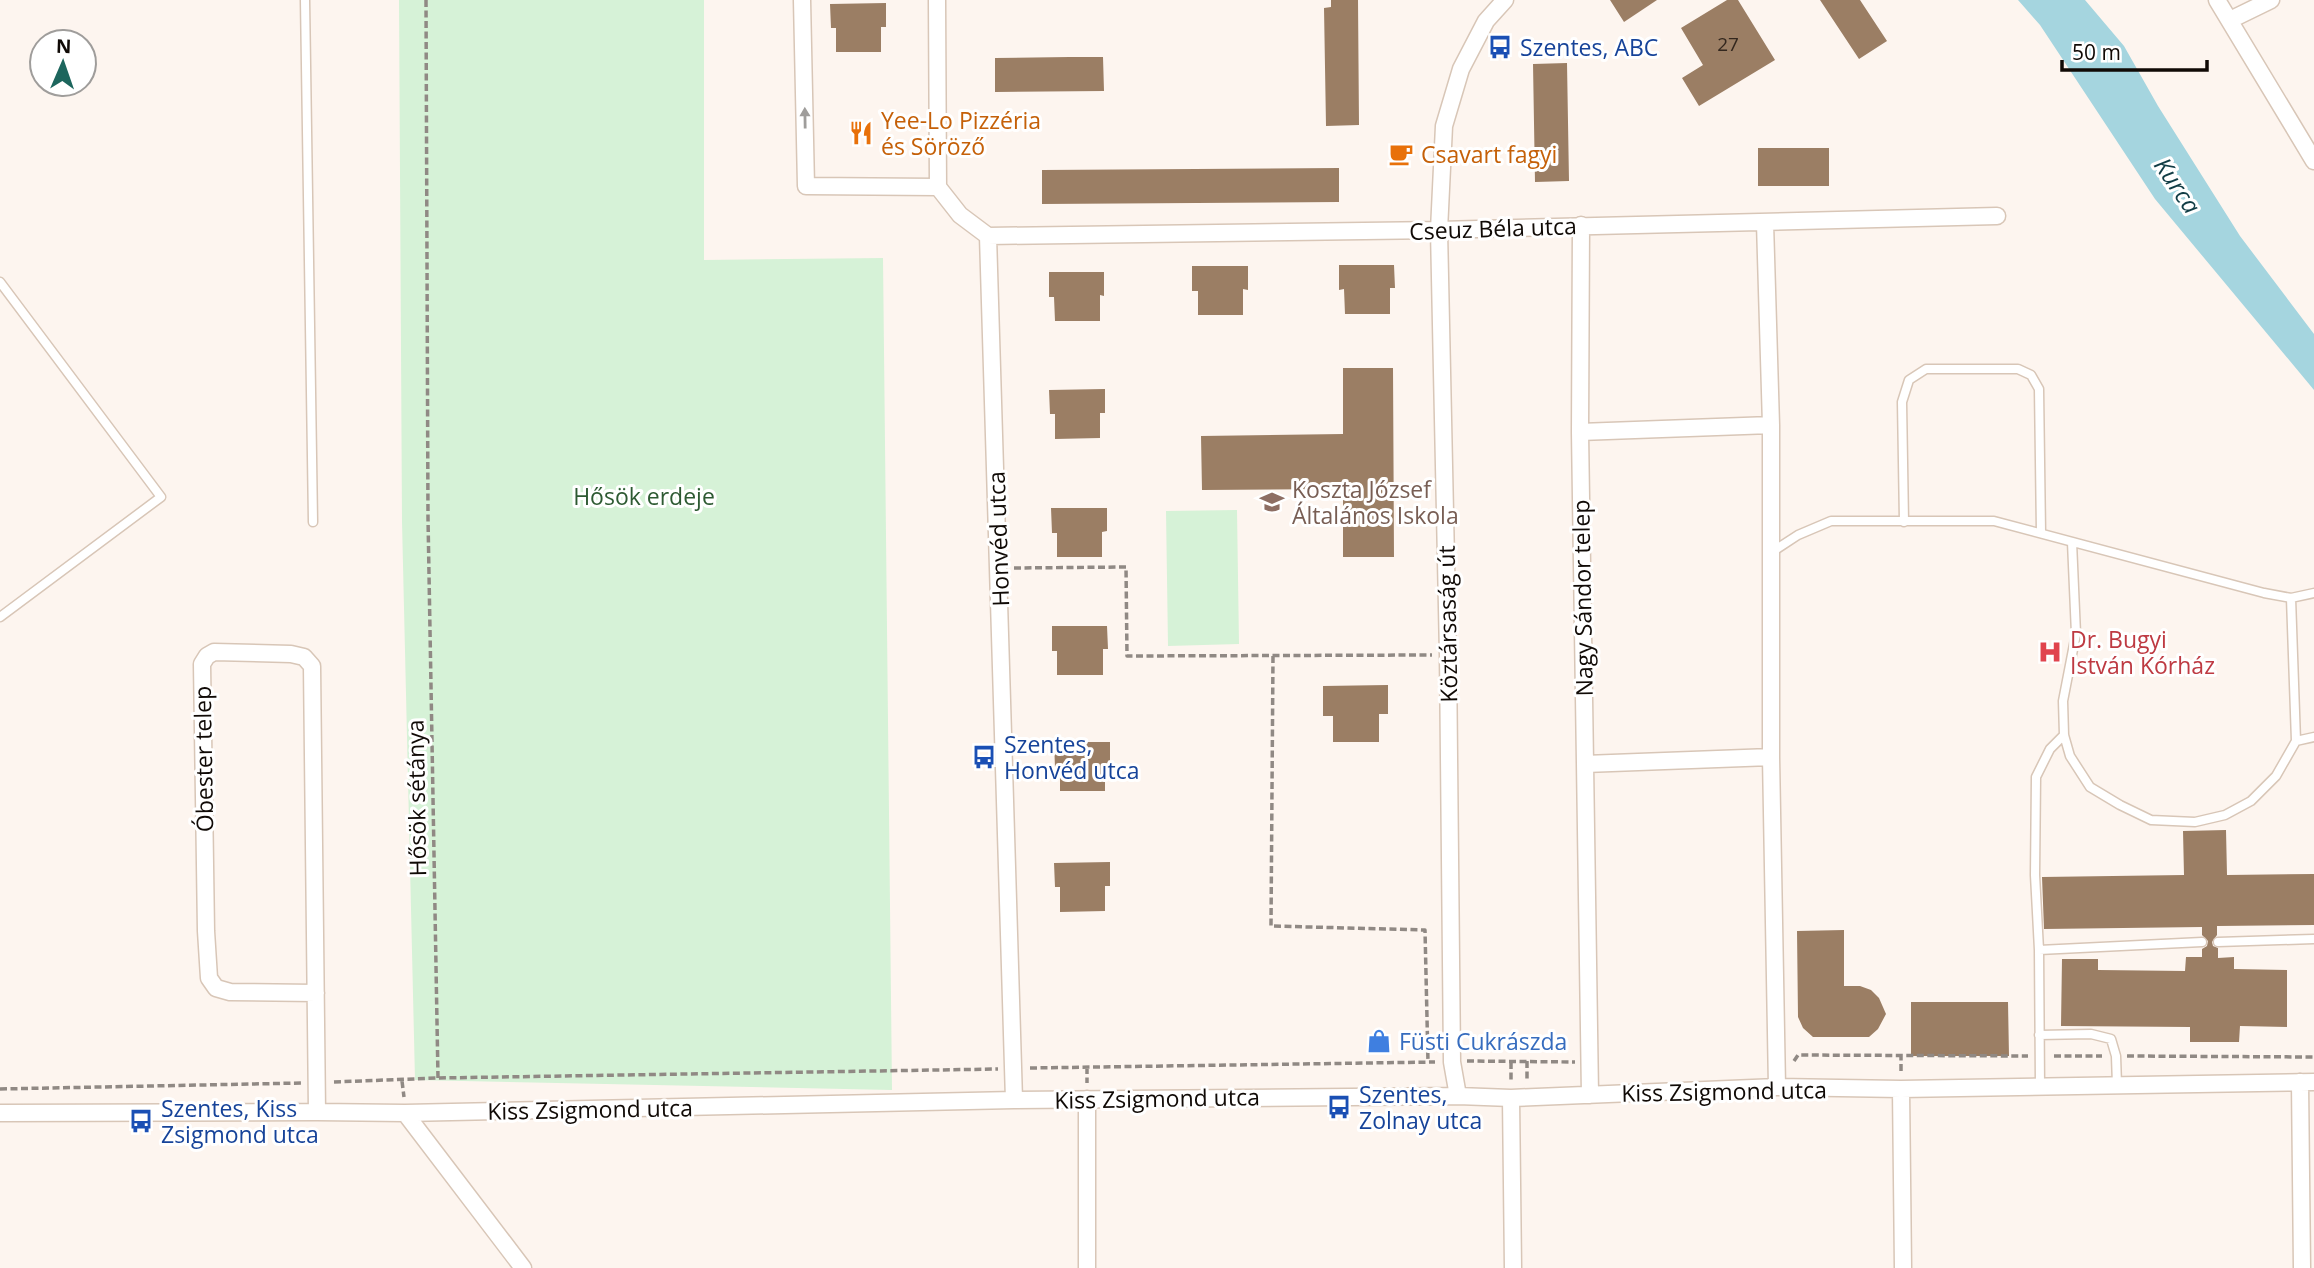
<svg xmlns="http://www.w3.org/2000/svg" width="2314" height="1268" font-family="'Open Sans',sans-serif">
	<style>
		.green { fill: #d6f2d7 }
		.water { fill: #a5d5df }
		.building { fill: #9b7e64 }
		.lines { fill: none; stroke-linecap: round; stroke-linejoin: round }
		.lane-casing { stroke: #d8c6b7; stroke-width: 11 }
		.street-casing { stroke: #d8c6b7; stroke-width: 19 }
		.path { stroke: #908984; stroke-width: 3.5; stroke-dasharray: 7 3.5; stroke-linecap: butt }
		.lane { stroke: #fff; stroke-width: 8 }
		.street { stroke: #fff; stroke-width: 16 }
		.oneway { fill: #9f9d9b }
		.labels { text-anchor: middle; dominant-baseline: central; stroke-width: 6; stroke-linejoin: round; paint-order: stroke }
		.number-label { font-size: 19px; fill: #33271e }
		.transit-label { font-size: 23px; fill: #164399; stroke: #fff; text-anchor: start }
		.food-label { font-size: 23px; fill: #c56008; stroke: #fff; text-anchor: start }
		.street-label { font-size: 23px; fill: #100a06; stroke: #fff }
		.education-label { font-size: 23px; fill: #785e54; stroke: #fff; text-anchor: start }
		.park-label { font-size: 23px; fill: #2d5a32; stroke: #fff }
		.health-label { font-size: 23px; fill: #be3a42; stroke: #fff; text-anchor: start }
		.shop-label { font-size: 23px; fill: #366cbe; stroke: #fff; text-anchor: start }
		.water-label { font-size: 24px; font-style: italic; fill: #103c45; stroke: #fff }
	</style>
	<rect width="100%" height="100%" fill="#fdf5ef"/>
	<path class="green" d="M399 0H704V260L883 258 892 1090 415 1080 402 522Z
		M1237 510 1239 644 1168 646 1166 511Z"/>
	<path class="water" d="M2018 0H2085L2124 46 2158 106 2240 236 2314 334V390L2155 199 2040 25Z"/>
	<path class="building" d="M1331 0H1358L1359 125 1326 126 1324 8 1331 7Z
		M1610 0H1657L1624 22Z
		M1727 0H1738L1775 60 1699 106 1682 78 1703 65 1681 28Z
		M1820 0H1860L1887 41 1859 59Z
		M886 3V27H881V52H836V28H831L830 4Z
		M1070 57H1103L1104 91 995 92V58Z
		M1567 63 1569 181 1535 182 1533 64Z
		M1758 148H1829V186H1758Z
		M1339 168V202L1042 204V170Z
		M1339 265H1394L1395 288H1390V314H1345L1344 289 1339 290Z
		M1192 266H1248V290L1243 289V315H1198V291H1192Z
		M1049 272H1104V296L1100 295V321H1055L1054 297H1049Z
		M1343 368H1393L1394 557H1343V489L1202 490 1201 436 1343 434Z
		M1105 389V413H1100V438L1055 439V414H1050L1049 390Z
		M1051 508H1107V531L1102 532V557H1057V533H1052Z
		M1052 626H1107L1108 649H1103V675H1057V651H1052Z
		M1388 685V714H1379V742H1333V716H1323V686Z
		M1054 742H1110V765H1105V791H1060V767H1055Z
		M2226 830 2227 875 2314 874V925L2217 926V935L2212 942 2213 946 2218 948V958L2234 957V969L2287 970V1027L2240 1026 2239 1042H2190V1027L2061 1026 2062 959H2098V970L2185 971 2186 957H2202V949L2207 946 2208 941 2202 935V927L2044 929 2042 877 2184 875 2183 831Z
		M1110 862V886H1105V911L1060 912V887H1055L1054 863Z
		M1844 930V986H1860L1871 990 1879 998 1886 1014 1878 1029 1869 1037H1813L1803 1028 1798 1017 1797 931Z
		M1911 1002H2008L2009 1056H1911Z"/>
	<g class="lines">
		<g class="lane-casing">
			<path id="lane" d="M305 0 313 522
				M0 282 161 497 0 617
				M1904 522 1902 402 1909 380 1926 369H2018L2031 375 2039 389 2041 533
				M2072 542 2076 634 2063 701 2064 735 2070 756 2090 787 2120 805 2151 820 2195 822 2225 815 2251 801 2276 776 2296 741 2291 598
				M1772 552 1798 535 1831 521H1994L2264 593 2291 598 2314 593
				M2296 741 2314 737
				M2218 942 2314 939
				M2039 950 2202 942
				M2039 1035 2091 1034 2111 1039 2116 1056 2117 1085
				M2040 1086 2039 950 2035 875 2036 777 2050 749 2064 735"/>
		</g>
		<g class="street-casing">
			<path id="street" d="M802 0 806 186 938 187
				M937 0 938 187 960 215 988 236 1014 1100
				M2217 0 2314 161
				M2230 20 2271 0
				M1765 223 1771 425V757L1777 1087
				M1581 225 1580 432 1590 1095
				M988 236 1439 230 1997 216
				M1580 432 1771 425
				M1585 764 1771 757
				M316 993 230 992 216 988 209 978 206 931 202 664 207 656 214 652 291 654 304 657 312 666 317 1112
				M2300 1082 2302 1268
				M1901 1089 1903 1268
				M1458 1096 1452 1062 1448 655 1439 230 1444 126 1461 69 1486 21 1505 0
				M1511 1098 1513 1268
				M0 1113 317 1112 405 1113 1014 1100 1458 1096 1511 1098 1777 1087 1901 1089 2314 1082
				M405 1113 523 1268
				M1087 1268V1099"/>
		</g>
		<path class="path" d="M426 0 428 518 438 1078
			M1014 568 1126 567 1127 656 1432 655
			M1273 656 1271 926 1425 930 1428 1062
			M2054 1056H2102
			M2127 1056 2314 1057
			M1467 1061 1575 1062
			M1527 1061V1081
			M1794 1061 1798 1055 2028 1056
			M1511 1062V1082
			M1087 1067V1083
			M1030 1068 1435 1062
			M1901 1071V1056
			M402 1081 404 1097
			M334 1082 438 1078 998 1069
			M0 1089 301 1083"/>
		<use href="#lane" class="lane"/>
		<use href="#street" class="street"/>
	</g>
	<defs><path id="oneway-solid" d="M-6-.8H1V-3.2L6.5 0L1 3.2V.8H-6Z" transform="scale(1.75)"/></defs>
	<use class="oneway" href="#oneway-solid" transform="translate(805 118) rotate(-91)"/>
	<defs>
		<g id="bus-bare" transform="scale(1.89)"><path d="M-5-6H5V4H4V6H2V4H-2V6H-4V4H-5ZM-3.5-4V0h7V-4ZM-3.5 1.2v1.5H-2V1.2ZM2 1.2v1.5H3.5V1.2Z" fill="#1a4fb4" stroke="#fff" stroke-width="2.5" paint-order="stroke"/></g>
		<g id="restaurant-bare" transform="scale(1.89)"><path d="M-5-6h1v4h1v-4h1v4h1v-4h1v5L-1.5 .5V6h-2V.5L-5-1ZM5-6V6H3V1.5H1.5Q1.5-4 5-6Z" fill="#e8710a" stroke="#fff" stroke-width="2.5" paint-order="stroke"/></g>
		<g id="cafe-bare" transform="scale(1.89)"><path d="M-5.5-4.5H6V0H3Q3 3.5 0 3.5H-2.5Q-5.5 3.5-5.5 0ZM3-3.2v2h1.7v-2ZM-6 4.5H4V6H-6Z" fill="#e8710a" stroke="#fff" stroke-width="2.5" paint-order="stroke"/></g>
		<g id="school-bare" transform="scale(1.89)"><path d="M0-5L7-2L0 1L-7-2ZM-4 1L0 2.5L4 1V4Q0 6-4 4Z" fill="#8d6e63" stroke="#fff" stroke-width="2.5" paint-order="stroke"/></g>
		<g id="hospital-bare" transform="scale(1.89)"><path d="M-5-5h3v3.5h4V-5h3V5h-3V1.5h-4V5h-3Z" fill="#e0444e" stroke="#fff" stroke-width="2.5" paint-order="stroke"/></g>
		<g id="shop-bare" transform="scale(1.89)"><path d="M-5-2.5h2.3a2.7 3.5 0 0 1 5.4 0H5L5.5 6h-11ZM-1.5-2.5h3a1.5 2.3 0 0 0-3 0Z" fill="#3f7fe0" stroke="#fff" stroke-width="2.5" paint-order="stroke"/></g>
	</defs>
	<g fill-rule="evenodd">
		<use href="#bus-bare" x="1500" y="47"/>
		<use href="#restaurant-bare" x="861" y="133"/>
		<use href="#cafe-bare" x="1401" y="154"/>
		<use href="#school-bare" x="1272" y="502"/>
		<use href="#hospital-bare" x="2050" y="652"/>
		<use href="#bus-bare" x="984" y="757"/>
		<use href="#shop-bare" x="1379" y="1041"/>
		<use href="#bus-bare" x="1339" y="1107"/>
		<use href="#bus-bare" x="141" y="1121"/>
	</g>
	<g class="labels">
		<g class="number-label">
			<text x="1728" y="44">27</text>
		</g>
		<g class="transit-label">
			<text x="1520" y="47">Szentes, ABC</text>
			<text x="1004" y="744">Szentes,<tspan x="1004" dy="26">Honvéd utca</tspan></text>
			<text x="1359" y="1094">Szentes,<tspan x="1359" dy="26">Zolnay utca</tspan></text>
			<text x="161" y="1108">Szentes, Kiss<tspan x="161" dy="26">Zsigmond utca</tspan></text>
		</g>
		<g class="food-label">
			<text x="881" y="120">Yee-Lo Pizzéria<tspan x="881" dy="26">és Söröző</tspan></text>
			<text x="1421" y="154">Csavart fagyi</text>
		</g>
		<g class="street-label">
			<text transform="translate(1493 228) rotate(-2)">Cseuz Béla utca</text>
			<text transform="translate(998 539) rotate(-92)">Honvéd utca</text>
			<text transform="translate(1582 598) rotate(-91)">Nagy Sándor telep</text>
			<text transform="translate(1447 624) rotate(-91)">Köztársaság út</text>
			<text transform="translate(203 759) rotate(-91)">Óbester telep</text>
			<text transform="translate(416 798) rotate(-91)">Hősök sétánya</text>
			<text transform="translate(1724 1091) rotate(-1)">Kiss Zsigmond utca</text>
			<text transform="translate(1157 1098) rotate(-1)">Kiss Zsigmond utca</text>
			<text transform="translate(590 1109) rotate(-1)">Kiss Zsigmond utca</text>
		</g>
		<g class="education-label">
			<text x="1292" y="489">Koszta József<tspan x="1292" dy="26">Általános Iskola</tspan></text>
		</g>
		<g class="park-label">
			<text x="644" y="496">Hősök erdeje</text>
		</g>
		<g class="health-label">
			<text x="2070" y="639">Dr. Bugyi<tspan x="2070" dy="26">István Kórház</tspan></text>
		</g>
		<g class="shop-label">
			<text x="1399" y="1041">Füsti Cukrászda</text>
		</g>
		<g class="water-label">
			<text transform="translate(2178 185) rotate(56)">Kurca</text>
		</g>
	</g>
	<g transform="translate(63 63) rotate(2)"><circle r="33" fill="#ffffff" stroke="#9f9d9b" stroke-width="2"/>
	<path d="M0-5L12 26L0 18L-12 26Z" fill="#1d665d"/>
	<text y="-10" font-size="19" font-weight="bold" text-anchor="middle" fill="#100a06">N</text>
	</g>
	<path d="M2062 60v10h145v-10" fill="none" stroke="#100a06" stroke-width="3.5"/>
	<text x="2072" y="60" font-size="21" fill="#100a06" stroke="#ffffff" stroke-width="5" paint-order="stroke">50 m</text>
</svg>
